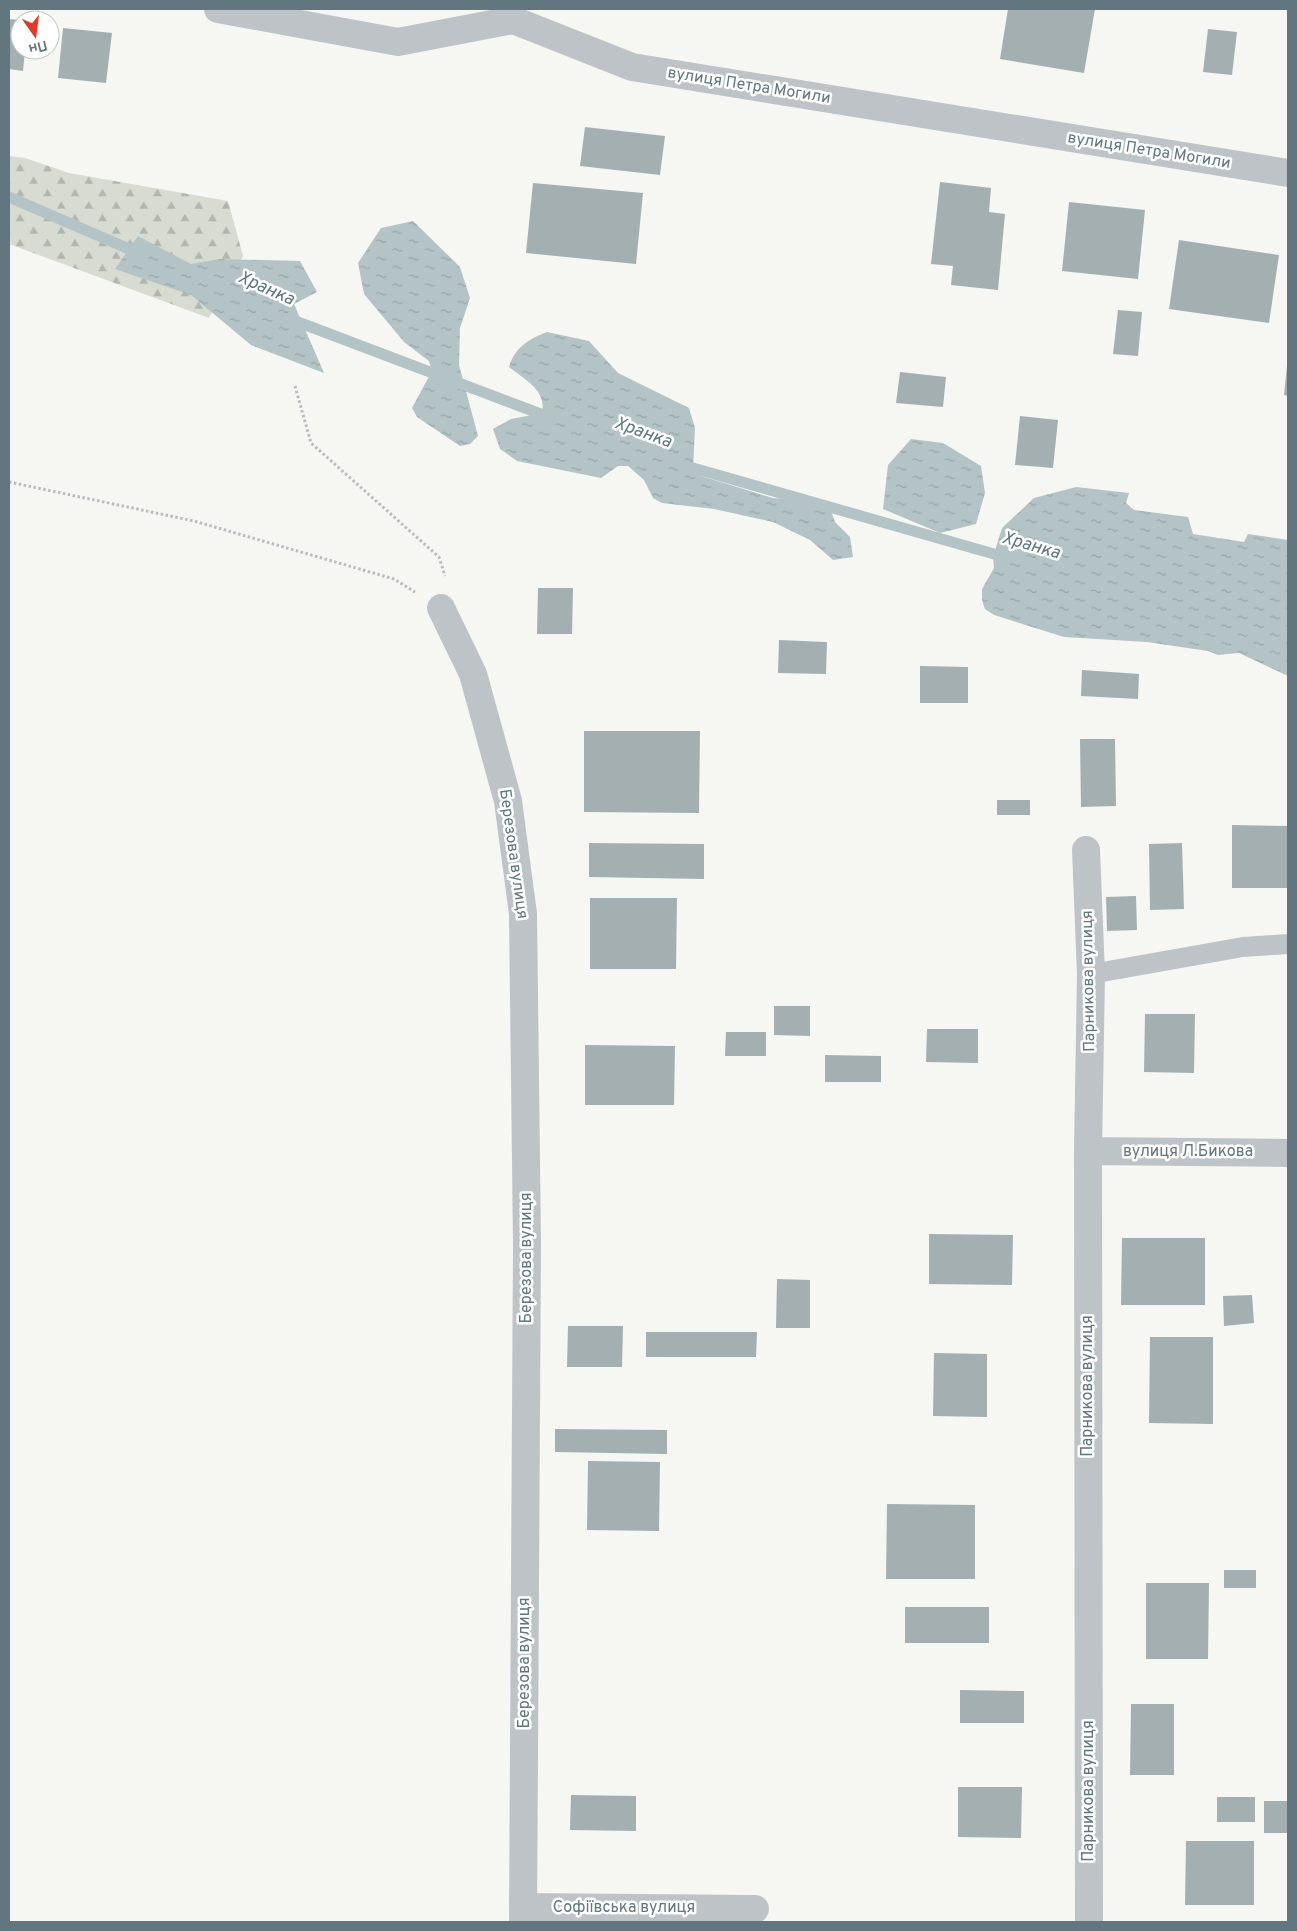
<svg xmlns="http://www.w3.org/2000/svg" width="1297" height="1931" font-family="Overpass,sans-serif">
	<style>
		.forest { fill: url(#forest-firs) }
		.water { fill: url(#water-ripples) }
		.lines { fill: none; stroke-linecap: round; stroke-linejoin: round }
		.stream { stroke: #b4c4c6; stroke-width: 11 }
		.building { fill: #a4afb2 }
		.path { stroke: #b9bdbf; stroke-width: 3; stroke-dasharray: 2.5 2.5; stroke-linecap: butt }
		.lane { stroke: #bdc3c6; stroke-width: 20 }
		.street { stroke: #bdc3c6; stroke-width: 28 }
		.labels { text-anchor: middle; dominant-baseline: central; stroke-width: 5; stroke-linejoin: round; paint-order: stroke }
		.street-label { font-size: 16px; fill: #61767e; stroke: #fff }
		.water-label { font-size: 18px; font-style: italic; fill: #5c767a; stroke: #fff }
	</style>
	<defs>
		<pattern id="forest-firs" width="22" height="20" patternUnits="userSpaceOnUse" patternTransform="scale(1.25)"><rect width="22" height="20" fill="#d7dbd2"/><path d="M5 1l3.5 6h-7zM16 11l3.5 6h-7z" fill="#b2b6b0"/></pattern>
		<pattern id="water-ripples" width="26" height="14" patternUnits="userSpaceOnUse" patternTransform="scale(1.25)"><rect width="26" height="14" fill="#b4c4c6"/><path d="M2 4q2-2 4 0t4 0M15 11q2-2 4 0t4 0" fill="none" stroke="#96a4a6"/></pattern>
	</defs>
	<rect width="100%" height="100%" fill="#f6f6f3"/>
	<path class="forest" d="M9 156 25 158 69 173 228 201 243 256 209 318 9 244Z"/>
	<path class="water" d="M413 221 460 267 470 298 460 328 459 365 478 436 470 444 460 446 417 417 412 408 432 371 429 361 404 342 364 294 358 263 381 228Z
		M138 236 191 264 220 259 300 261 317 292 294 304 324 373 251 345 191 295 115 269Z
		M547 332 589 341 618 373 689 408 695 428 693 469 701 476 773 498 828 503 835 522 850 537 853 557 833 560 810 540 773 522 714 509 662 503 653 498 644 480 628 466H618L601 478 517 461 500 449 493 429 511 419 542 413C547 390 524 379 509 367 515 347 529 339 547 332Z
		M911 439 943 443 981 466 985 493 976 524 940 533 883 509 888 465Z
		M1076 487 1129 493 1126 503 1134 510 1188 517 1193 534 1244 542 1248 534 1288 540V676L1239 653 1218 655 1208 651 1147 642 1064 637 994 615 985 609 982 600V589L994 568 993 557 1002 528 1034 498Z"/>
	<g class="lines">
		<path class="stream" d="M9 197 143 255
			M290 319 554 419
			M679 464 1008 558"/>
	</g>
	<path class="building" d="M1008 9H1095L1084 73 1000 59Z
		M9 19 20 20V50H25L23 71 9 69Z
		M63 28 112 33 106 83 58 78Z
		M1208 29 1237 32 1232 75 1203 72Z
		M585 127 665 136 660 175 580 166Z
		M940 182 991 188 989 212 1005 214 998 290 951 285 953 266 931 264Z
		M533 183 643 193 636 264 526 253Z
		M1069 202 1145 210 1138 279 1062 271Z
		M1179 240 1279 255 1269 323 1169 309Z
		M1118 310 1142 312 1138 356 1113 354Z
		M1287 366H1288V396L1284 395Z
		M900 372 946 377 943 407 896 403Z
		M1020 416 1058 420 1053 468 1015 465Z
		M538 588H573L572 634H537Z
		M779 640 827 642 826 674 778 673Z
		M920 666 968 667V703H920Z
		M1082 670 1139 674 1138 699 1081 696Z
		M584 731H700L699 813 584 812Z
		M1080 739H1115L1116 806 1081 807Z
		M997 800H1030V815H997Z
		M1232 825 1288 826V888H1232Z
		M589 843 704 844V879L589 877Z
		M1182 843 1184 909 1150 910 1149 844Z
		M1136 896 1137 930 1107 931 1106 897Z
		M590 898H677L676 969H590Z
		M774 1006H810V1036L774 1035Z
		M1145 1014H1195L1194 1073 1144 1072Z
		M927 1029H978V1063L926 1062Z
		M726 1032H766V1056H725Z
		M585 1045 675 1046 674 1105H585Z
		M825 1055 881 1056V1082H825Z
		M929 1234 1013 1235 1012 1285 929 1284Z
		M1122 1238H1205V1305H1121Z
		M777 1279 810 1280V1328H776Z
		M1252 1295 1254 1323 1224 1326 1223 1296Z
		M568 1326H623L622 1367H567Z
		M646 1332H757L756 1357H646Z
		M1150 1337H1213V1424L1149 1423Z
		M934 1353 987 1354V1417L933 1416Z
		M555 1429 667 1430V1454L555 1452Z
		M588 1461 660 1462 659 1531 587 1530Z
		M887 1504 975 1505V1579H886Z
		M1224 1570H1256V1588H1224Z
		M1146 1583H1209L1208 1659H1146Z
		M905 1607H989V1643H905Z
		M960 1690 1024 1691V1723H960Z
		M1131 1704H1174V1775H1130Z
		M958 1787H1022L1021 1838 958 1837Z
		M571 1795 636 1796V1831L570 1830Z
		M1217 1797H1255V1822H1217Z
		M1264 1801H1288V1833H1264Z
		M1186 1841H1254V1905H1185Z"/>
	<g class="lines">
		<path class="path" d="M295 386 311 443 439 557 445 576
			M9 482 194 521 394 579 415 592"/>
		<path class="lane" d="M1091 974 1243 947 1288 944"/>
		<path class="street" d="M218 9 398 42 513 20 632 67 1288 173
			M441 608 473 674 508 801 523 914 527 1243 523 1922
			M1086 850 1091 974 1088 1151 1089 1922
			M1088 1151 1288 1153
			M523 1907 755 1909"/>
	</g>
	<g class="labels">
		<g class="street-label">
			<text transform="translate(749 86) rotate(9)">вулиця Петра Могили</text>
			<text transform="translate(1149 151) rotate(9)">вулиця Петра Могили</text>
			<text transform="translate(513 854) rotate(82)">Березова вулиця</text>
			<text transform="translate(1089 981) rotate(-91)">Парникова вулиця</text>
			<text x="1188" y="1152">вулиця Л.Бикова</text>
			<text transform="translate(527 1258) rotate(-90)">Березова вулиця</text>
			<text transform="translate(1088 1386) rotate(-90)">Парникова вулиця</text>
			<text transform="translate(525 1663) rotate(-90)">Березова вулиця</text>
			<text transform="translate(1089 1791) rotate(-90)">Парникова вулиця</text>
			<text x="624" y="1908">Софіївська вулиця</text>
		</g>
		<g class="water-label">
			<text transform="translate(266 289) rotate(24)">Хранка</text>
			<text transform="translate(643 433) rotate(20)">Хранка</text>
			<text transform="translate(1031 546) rotate(16)">Хранка</text>
		</g>
	</g>
	<rect width="1297" height="1931" fill="none" stroke="#61767e" stroke-width="20"/>
	<g transform="translate(35 35) rotate(166)"><circle r="24" fill="#ffffff" stroke="#c0c8cb"/>
	<path d="M0-4L9 19L0 12L-9 19Z" fill="#e43826"/>
	<text y="-8" font-size="14" font-weight="bold" text-anchor="middle" fill="#61767e">Пн</text>
	</g>
</svg>
